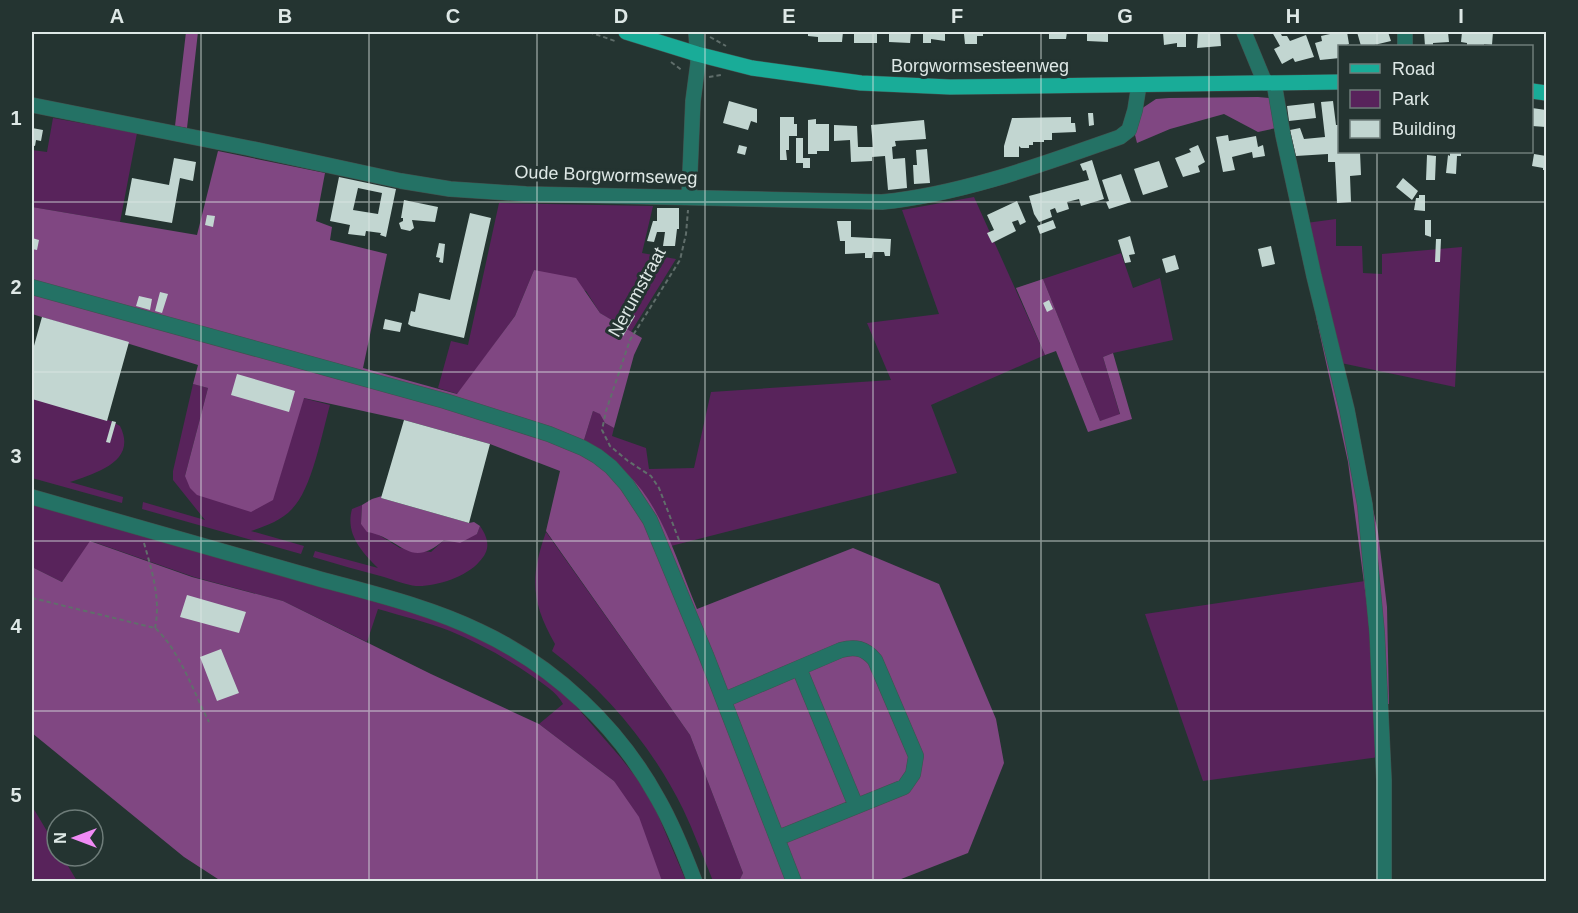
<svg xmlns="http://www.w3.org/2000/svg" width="1578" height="913" font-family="Arial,sans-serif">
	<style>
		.green { fill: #58235b }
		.forest { fill: #804782 }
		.building { fill: #c2d6d1; fill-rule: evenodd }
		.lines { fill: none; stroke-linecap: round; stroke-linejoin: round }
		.minor-casing { stroke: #42514e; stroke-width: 16 }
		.major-casing { stroke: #42514e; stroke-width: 16 }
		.path { stroke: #606e6b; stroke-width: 2; stroke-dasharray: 4.5 3; stroke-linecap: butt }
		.minor { stroke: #247265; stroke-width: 15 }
		.major { stroke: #19ac98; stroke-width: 15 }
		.grid { fill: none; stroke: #dee8e6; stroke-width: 1.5; stroke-opacity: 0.55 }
		.labels { text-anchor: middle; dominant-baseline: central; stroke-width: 6; stroke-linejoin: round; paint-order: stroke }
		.street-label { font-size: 18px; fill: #dee8e6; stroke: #243431 }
		.neatline { fill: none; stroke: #dee8e6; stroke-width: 2 }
		.grid-label { font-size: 20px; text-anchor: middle; font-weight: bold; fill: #dee8e6 }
	</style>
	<rect width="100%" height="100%" fill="#243431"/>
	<path class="green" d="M53 118 137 133 120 222 32 207V150L47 152Z
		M974 197 1045 355 931 405 957 473 671 546C647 491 632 476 584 440L593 411 601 414 605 423 614 428 612 436 646 448 649 469 694 468 711 392 891 380 867 323 939 314 902 210Z
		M499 203 653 206 642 253 676 259 631 332 600 313 586 291 534 270 515 316 458 394 438 388 451 341 468 345Z
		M1336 219V246H1362L1363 273 1382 274V254L1462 247 1455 387 1341 363 1306 223Z
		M1121 253 1133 288 1160 278 1173 340 1113 353 1103 357 1120 415 1100 421 1043 279Z
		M193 384 208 388 185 476 276 489 303 398 330 405C322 433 312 489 292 509 281 521 265 526 251 531L304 546 301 554 142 509 143 502 205 520 173 480V471Z
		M32 397 111 421 120 426C138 462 95 473 70 482L123 497 122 503 32 478Z
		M32 504 442 621 482 639 550 680 574 704 621 758 638 780 655 808 686 881H662L614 781 539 724 563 704C557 692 543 684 532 676 506 658 479 643 450 631 427 622 402 616 378 609L367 642 283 601 194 577 91 541 62 582 32 567Z
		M362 505 361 524 400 548 431 552 444 540 477 534 480 526C489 539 491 550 479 562 466 577 435 587 416 586 406 585 394 580 384 577 361 571 337 564 313 557L315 551 378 568C362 552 345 534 352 509Z
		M546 532 690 735 743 873 739 881H713C703 857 694 832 683 809 653 748 607 692 552 651L555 644C531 602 530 577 546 532Z
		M1365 581 1379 757 1203 781 1145 614Z
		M32 806 57 848V856H62L77 881H32Z"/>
	<path class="forest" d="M186 32H198L187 128 175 126Z
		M1258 97 1269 98 1274 106 1276 128 1258 132 1224 114 1170 129 1137 143 1135 135 1141 109 1156 99 1169 98Z
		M218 151 325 173 316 221 332 227 330 240 387 254 363 368 457 394 515 316 534 270 576 278 600 313 642 338 634 355 614 428 605 423 600 414 593 411 584 440C608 456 633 475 648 499 669 531 682 573 697 609L853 548 939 584 996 719 1004 763 968 853 896 881H739L743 873 690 735 546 531 560 471 490 444 404 420 304 398 273 500 251 512 197 495 190 488 185 476 208 388 193 384 198 365 32 314V207L197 235Z
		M1043 279 1100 421 1120 414 1103 357 1113 353 1132 419 1088 432 1056 351 1045 355 1016 288Z
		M1326 315 1341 363 1378 532 1387 607 1389 704H1380L1348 462 1316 317Z
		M382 496 381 498 469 523 474 522 480 526 477 534 460 543 444 540C409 571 401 537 367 532L361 524 362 505 372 499Z
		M90 541 192 577 283 601 431 674 539 724 614 781 639 817 662 881H221L184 857 32 733V567L62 582Z"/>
	<path class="building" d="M808 32H843L842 42H818V37L808 36Z
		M854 32H877V43H854Z
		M889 32H911L910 43 889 42Z
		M923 32H945V41L931 39V43H923Z
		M959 32H983V36H977V44H965L964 34H959Z
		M1049 32H1067L1066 39H1049Z
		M1087 32H1108V42L1087 41Z
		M1163 32H1186V47H1177V43L1164 45Z
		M1198 32H1220L1221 46 1197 48Z
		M1272 32H1280L1282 36H1287L1290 41 1306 35 1314 57 1295 62 1293 58 1282 64 1274 49 1280 46Z
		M1329 32H1347L1349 44 1347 45V46H1340V58L1320 60 1315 43 1322 41 1321 36 1330 34Z
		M1357 32H1388L1391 41 1370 46H1361Z
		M1424 32H1448L1449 42 1433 43V46H1425Z
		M1462 32H1493L1492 45 1484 44V46L1467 45V43L1461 42Z
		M729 101 757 109V123L751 121 748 130 723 123Z
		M1333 101 1336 125H1340V152H1360L1361 175 1350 176 1351 202 1337 203 1335 162H1328V154L1296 156 1290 130 1300 128 1304 139 1325 137 1321 102Z
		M1314 103 1316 118 1289 121 1287 106Z
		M1532 108 1546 110V127L1532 126Z
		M1088 113H1093L1094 125 1089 126Z
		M780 117H794V124H797V136H789V150H786L787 160H780Z
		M1071 117V123H1075L1076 132 1052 133V140H1044V142H1033V145H1029V148H1021L1019 146V157H1004V146L1012 118Z
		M816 119V124H829V151H817V154H808V120Z
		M924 120 926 139 895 141 896 146 892 147 893 159 905 158 907 188 888 190 885 156 872 157V161L851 162 850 140 834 141V125L857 126 858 147H873L871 125Z
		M32 128 43 130 41 141 36 140 35 146 32 145Z
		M1228 135 1229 141 1256 136 1258 147 1263 145 1265 156 1253 158 1252 152 1232 157 1235 170 1223 172 1216 137Z
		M796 138H803V158H810V168H803V163H796Z
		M739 145 747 147 745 155 737 153Z
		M1198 145 1205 162 1198 166 1200 172 1183 177 1175 158 1191 152 1189 149Z
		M927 149 930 183 914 184 913 165H917L916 150Z
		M1450 152H1461V156H1457L1456 174 1446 173 1448 155 1450 156Z
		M1534 154 1546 156V170H1543V168L1532 166Z
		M1427 155 1436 156 1435 180H1426Z
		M174 158 196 162 193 181 180 178 172 223 125 215 132 178 169 185Z
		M1092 160 1104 199 1081 206 1079 199 1067 202 1069 209 1057 213 1055 208 1050 210 1052 217 1039 222 1034 214 1029 196 1089 180 1086 170 1083 171 1080 164Z
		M1159 161 1168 187 1143 195 1134 169Z
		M1121 174 1131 202 1109 209 1106 202 1109 201 1102 180Z
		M339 177 396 189 386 237 380 235 381 233 366 231 365 236 348 234 350 225 330 221ZM358 188 382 193 378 214 353 210Z
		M1403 178 1418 191 1412 200 1396 187Z
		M1419 195H1425V211L1414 210 1416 198H1419Z
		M404 200 438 207 435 222 412 220 414 228 410 231 401 229 399 223 403 221V218H401Z
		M1017 201 1026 222 1020 225 1018 220 1012 222 1016 231 992 243 987 233 994 230 987 215Z
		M657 208H679V229H677L675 246H663L665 232H657L654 242 647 241 653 221H657Z
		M470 213 491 218 464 338 411 326 408 324 411 311 415 312 419 293 450 300Z
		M207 215 215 216 213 227 205 225Z
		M1053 220 1056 228 1040 234 1037 226Z
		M1425 220H1431V237L1425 235Z
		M837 221H851V237L891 239 890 256H885L884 252H873L872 258H865V253L845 254V241H840Z
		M1130 236 1135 254 1129 255 1131 262 1125 263 1118 240Z
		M32 238 39 240 37 250 32 249Z
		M1436 239H1441L1440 262H1435Z
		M439 243 445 244 443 263 439 262 440 258 436 257Z
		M1271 246 1275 264 1262 267 1258 249Z
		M1175 255 1179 269 1166 273 1162 259Z
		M160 292 168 294 162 313 155 311Z
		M139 296 152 299 150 310 136 306Z
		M1049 300 1053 309 1047 312 1043 303Z
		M630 312 635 316 623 336 619 334 621 323 624 316 627 317Z
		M42 317 129 342 107 421 32 399V353Z
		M385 319 402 323 400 332 383 329Z
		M237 374 295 391 289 412 231 395Z
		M404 420 490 444 469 523 381 498Z
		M112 421 116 422 110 443 106 442Z
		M187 595 246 612 239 633 180 617Z
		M221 649 239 693 217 701 200 657Z"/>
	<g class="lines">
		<g class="minor-casing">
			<path id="minor" d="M1244 32 1265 83
				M1405 32V46
				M1274 83 1283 135 1314 276 1347 410 1365 505 1377 633 1384 780V882
				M32 105 248 148 401 181 450 189 526 194 882 202C963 194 1043 164 1120 137L1129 130 1135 110 1139 85
				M689 197 693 101 698 63 696 32
				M32 287 445 401 549 434 583 448 597 456 611 467 627 485 650 520 706 655 794 882
				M32 497C122 523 212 548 302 574 361 591 423 604 479 631 554 666 618 726 658 799 673 825 684 853 695 882
				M799 668 856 806
				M724 700 841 650C855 646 865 648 875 660L916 756 913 774 904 787 778 838"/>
		</g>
		<g class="major-casing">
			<path id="major" d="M626 32 697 54 752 68 861 83 950 87 1340 82
				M1532 91 1546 93"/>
		</g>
		<path class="path" d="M589 32 615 41
			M710 37 726 46
			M671 62 683 71
			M709 77 721 75
			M679 540 659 488 651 476 628 461 610 446 602 430 606 411 630 340 680 260 686 234 688 210
			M144 543C152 571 161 599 155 628
			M32 598 155 628C179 649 194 693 209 722"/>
		<use href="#minor" class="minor"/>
		<use href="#major" class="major"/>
	</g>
	<path class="grid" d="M201 32V882M369 32V882M537 32V882M705 32V882M873 32V882M1041 32V882M1209 32V882M1377 32V46M1377 152V882M32 202H1546M32 372H1546M32 541H1546M32 711H1546"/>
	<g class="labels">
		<g class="street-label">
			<text x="980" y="66">Borgwormsesteenweg</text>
			<text transform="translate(606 175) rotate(2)">Oude Borgwormseweg</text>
			<text transform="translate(637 292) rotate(-61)">Nerumstraat</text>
		</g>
	</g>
	<rect width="1578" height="913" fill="none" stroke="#243431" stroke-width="66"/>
	<rect x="1338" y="45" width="195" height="108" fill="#243431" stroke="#6e7c79" stroke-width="1.5"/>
	<rect x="1350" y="64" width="30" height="9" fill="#19ac98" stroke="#6e7c79" stroke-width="1.5"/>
	<text x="1392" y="75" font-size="18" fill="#dee8e6">Road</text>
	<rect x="1350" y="90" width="30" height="18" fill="#58235b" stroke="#6e7c79" stroke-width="1.5"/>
	<text x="1392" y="105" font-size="18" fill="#dee8e6">Park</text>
	<rect x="1350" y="120" width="30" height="18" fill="#c2d6d1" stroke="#6e7c79" stroke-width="1.5"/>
	<text x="1392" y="135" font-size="18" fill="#dee8e6">Building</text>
	<g transform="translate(75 838) rotate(270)"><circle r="28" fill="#243431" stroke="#6e7c79" stroke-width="1.5"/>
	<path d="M0-4.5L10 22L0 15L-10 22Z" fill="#f08bf5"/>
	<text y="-9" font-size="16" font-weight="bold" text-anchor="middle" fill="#dee8e6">N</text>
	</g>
	<rect x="33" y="33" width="1512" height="847" class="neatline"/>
	<g class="grid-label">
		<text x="117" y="23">A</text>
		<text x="285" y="23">B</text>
		<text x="453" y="23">C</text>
		<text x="621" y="23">D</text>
		<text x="789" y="23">E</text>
		<text x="957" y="23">F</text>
		<text x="1125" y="23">G</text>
		<text x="1293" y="23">H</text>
		<text x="1461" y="23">I</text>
		<text x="16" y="125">1</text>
		<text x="16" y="294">2</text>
		<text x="16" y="463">3</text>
		<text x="16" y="633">4</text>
		<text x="16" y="802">5</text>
	</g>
</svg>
